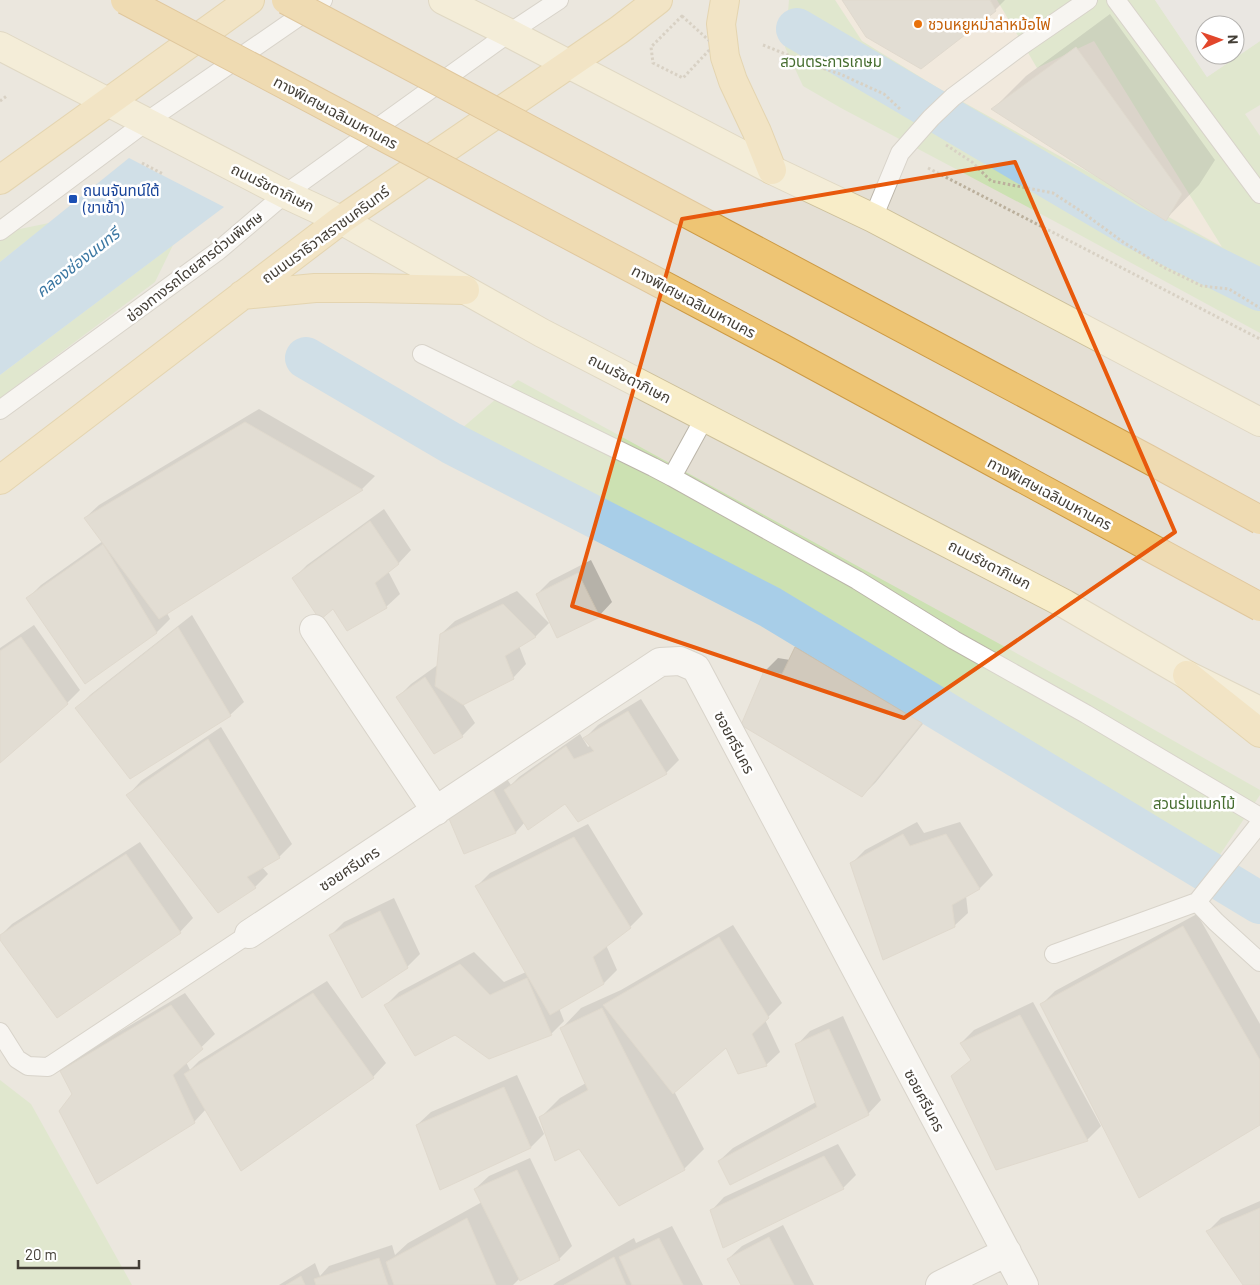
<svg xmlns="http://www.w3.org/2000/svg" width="1260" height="1285" font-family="Barlow,'Noto Sans Thai',sans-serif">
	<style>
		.residential { fill: #e4dfd4; fill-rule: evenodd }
		.commercial { fill: #f1e4d3 }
		.green { fill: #cce1b2 }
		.parking { fill: #e2e0dd; fill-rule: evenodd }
		.water { fill: #a8cee8 }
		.shadow { fill: #0003 }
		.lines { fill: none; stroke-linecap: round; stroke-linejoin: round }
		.canal { stroke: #a8cee8; stroke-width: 42 }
		.building { fill: #d1c9bc; stroke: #cbc1b0 }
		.service-casing { stroke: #bbb5a9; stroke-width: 20 }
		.minor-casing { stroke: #bbb5a9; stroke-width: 30 }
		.secondary-casing { stroke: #ccbf9a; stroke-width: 30 }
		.primary-casing { stroke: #d6b76f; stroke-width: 30 }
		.path { stroke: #bbb09c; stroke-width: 3; stroke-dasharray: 2.5 2.5; stroke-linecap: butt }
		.service { stroke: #fff; stroke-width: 18 }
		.minor { stroke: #fff; stroke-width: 28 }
		.secondary { stroke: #f8edc8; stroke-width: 28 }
		.primary { stroke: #f3da9d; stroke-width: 28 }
		.motorway-bridge-casing { stroke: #cc9a45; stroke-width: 30; stroke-linecap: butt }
		.motorway-bridge { stroke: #eec574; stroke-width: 28 }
		.marked { fill: none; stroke: #e8590c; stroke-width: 4; stroke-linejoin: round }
		.food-dot { fill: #e8710a; stroke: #fff; stroke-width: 2 }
		.transit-dot { fill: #1a4fb4; stroke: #fff; stroke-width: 2 }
		.labels { text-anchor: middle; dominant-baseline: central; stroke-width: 5; stroke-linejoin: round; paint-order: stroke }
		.food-label { font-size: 15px; fill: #c56008; stroke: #fff; text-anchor: start }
		.park-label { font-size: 15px; fill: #476e30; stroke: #fff }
		.street-label { font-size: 15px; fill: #433e36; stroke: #fff }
		.transit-label { font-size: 15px; fill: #164399; stroke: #fff; text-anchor: start }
		.water-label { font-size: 16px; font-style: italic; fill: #3b77a2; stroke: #fff }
	</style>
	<rect width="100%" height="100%" fill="#f1ede6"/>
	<path class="residential" d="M0 0H1260V1285H0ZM1205 25H1235V55H1205Z"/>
	<path class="commercial" d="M835 0H1001L1037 68 1094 40 1223 247 938 88 861 41Z"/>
	<path class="green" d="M789 0H835L862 41 938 88 1222 247 1094 41 1037 68 997 0H1155L1207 77 1260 41V105L1245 114 1260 136V333L1069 229 841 108 803 86 785 47Z
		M49 223 0 262V236L5 232Z
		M173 245 155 282 0 398V375Z
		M518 380 1102 700 1260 790V795L1213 865 690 554 461 429Z
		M0 1080 31 1104 132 1285H0Z"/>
	<path class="parking" d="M1155 0H1260V41L1207 77ZM1205 25H1235V55H1205Z"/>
	<path class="water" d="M129 158 224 207 0 375V262Z"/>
	<path class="shadow" d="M843 0H1005L995 10Z
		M1110 14 1215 160 1199 185 1166 219 993 109 1026 76Z
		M259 409 375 476 362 489 167 613 170 619 157 632 85 682 28 598 41 585 103 541 85 518 99 505Z
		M384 509 411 550 398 564 388 571 400 594 386 607 294 578 307 565Z
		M591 560 612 602 599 616 537 594 550 581Z
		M517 591 549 623 536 636 519 646 526 664 513 678 463 704 475 723 462 736 398 697 411 684 439 664 441 634 455 621Z
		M192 615 244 702 230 715 77 709 90 695Z
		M34 625 80 690 67 703 0 762V648Z
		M810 635 935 709 876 782 862 796 765 671 778 658 790 660 796 648Z
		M641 699 679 760 666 773 565 802 525 822 516 832 465 852 448 815 506 778 511 785 519 777 580 734 588 747 591 745 585 738 598 725Z
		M221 727 292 844 279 857 262 867 268 874 255 887 128 795 141 781Z
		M917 822 924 833 960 822 993 875 980 888 966 896 968 913 954 926 851 864 865 850Z
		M588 824 643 914 630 927 606 945 617 970 604 983 559 1008 564 1021 551 1034 455 1033 386 1005 399 992 474 952 504 982 526 972 477 886 490 873Z
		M140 842 193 918 180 932 0 938V936L12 924Z
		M394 898 420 954 407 967 331 935 344 922Z
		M1197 914 1260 1024V1124L1042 1004 1055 991Z
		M733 925 782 1003 765 1020 780 1052 766 1065 727 1046 674 1091 704 1149 684 1169 580 1147 541 1117 560 1098 586 1083 562 1028 581 1008 621 990Z
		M327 981 386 1063 373 1077 242 1170 206 1109 194 1122 74 1094 61 1071 75 1058 185 993 215 1034 186 1062 190 1070 199 1061Z
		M1033 1002 1101 1126 1087 1140 996 1169 953 1077 972 1059 961 1043 974 1030Z
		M843 1016 881 1100 868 1114 719 1161 733 1148 816 1102 797 1045 810 1031Z
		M517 1075 544 1134 531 1147 440 1188 417 1125 431 1112Z
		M838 1144 856 1175 843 1188 711 1211 724 1197Z
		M530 1158 572 1246 559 1259 520 1278 513 1285H279L315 1263 320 1276 329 1266 392 1245 395 1255 408 1243 482 1202 475 1189 489 1176Z
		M1260 1201V1285H1245L1208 1231 1221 1218Z
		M783 1225 814 1285H742L728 1259 742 1246Z
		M672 1226 703 1285H553L557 1282 634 1238 636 1243Z"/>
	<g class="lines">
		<path class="canal" d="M797 29 1131 226 1260 290
			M306 358 451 443 770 607 1260 903"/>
	</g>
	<path class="building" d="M842 0H990L996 11 921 69 866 37Z
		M1076 47 1182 194 1166 221 991 109Z
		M245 422 363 490 159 619 84 518Z
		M370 521 399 564 375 583 387 608 347 631 333 609 320 620 292 578Z
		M103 544 157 633 85 684 26 598Z
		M578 573 600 617 557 638 536 594Z
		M503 604 536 637 505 656 514 679 463 705 435 686 440 634Z
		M178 627 231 716 130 779 75 708Z
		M21 637 68 704 0 763V651Z
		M795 647 922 723 862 797 741 725 764 671 782 674Z
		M425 677 463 737 434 754 396 697Z
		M628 711 667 774 578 822 565 804 528 830 504 790 566 746 574 759 594 751 583 738Z
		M208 739 280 858 247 877 256 888 218 913 126 795Z
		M493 790 516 833 464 854 447 814Z
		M903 834 910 846 946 834 980 889 952 905 955 927 883 960 850 863Z
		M574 837 631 928 593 957 604 984 550 1015 475 886Z
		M126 854 181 933 57 1018 0 940V935Z
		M380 911 408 968 362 998 329 935Z
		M1183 926 1260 1060V1125L1139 1198 1040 1004Z
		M719 937 769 1018 752 1034 767 1066 738 1074 726 1048 673 1094 603 1005Z
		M460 964 490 995 527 978 552 1035 489 1059 455 1035 415 1056 384 1005Z
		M313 993 374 1078 241 1171 184 1074Z
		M171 1005 203 1049 173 1075 195 1123 97 1184 59 1111 72 1094 60 1071Z
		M602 1008 685 1170 619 1206 579 1149 555 1161 539 1117 588 1090 560 1028Z
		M1020 1015 1088 1141 996 1170 951 1076 971 1060 960 1043Z
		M829 1029 869 1115 730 1185 718 1161 817 1107 795 1044Z
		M504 1087 531 1148 440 1190 416 1125Z
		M824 1156 844 1189 723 1248 710 1210Z
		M517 1170 560 1260 520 1281 474 1189Z
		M1260 1208V1285H1243L1206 1231Z
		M467 1218 496 1285H394L386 1262Z
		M769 1237 794 1285H741L727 1259Z
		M659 1238 683 1285H632L619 1257Z
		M614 1257 626 1285H564Z
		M379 1258 388 1285H316L314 1279Z
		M301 1276 305 1285H286Z"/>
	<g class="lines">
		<g class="service-casing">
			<path id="service" d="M1116 0 1260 194
				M873 218 900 153 931 118 953 97 1021 46 1088 0
				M0 231 146 122 323 0
				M422 354 653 467 672 477 857 580 954 640 1086 714 1260 817
				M0 410 218 251 285 194 509 33 559 0
				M672 477 705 417
				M1260 823 1197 902 1216 922 1260 962
				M1054 954 1197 902
				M0 1032 17 1059 28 1066 48 1067 249 934"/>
		</g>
		<g class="minor-casing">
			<path id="minor" d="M314 629 436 811
				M249 934 660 662 680 661 696 668 1024 1285
				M940 1285 1007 1252"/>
		</g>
		<g class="secondary-casing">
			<path id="secondary" d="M443 0 509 33 772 170 873 218 1260 422
				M0 46 285 194 341 220 542 333 1065 604 1187 675 1260 711"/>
		</g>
		<g class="primary-casing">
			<path id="primary" d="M725 0 721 24 725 57 733 81 757 132 772 170
				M0 180 250 0
				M242 295 315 288H368L465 290
				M0 480 341 220 619 30 658 0
				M1187 675 1260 733"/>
		</g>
		<path class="path" d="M682 16 714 45 683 78 653 63 651 47Z
			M763 45 813 65 840 74 884 94 900 109
			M0 101 8 95
			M946 145 972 162 991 181 1053 193 1082 212 1123 242 1163 267 1202 286 1229 289 1260 308
			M142 163 163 174
			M928 168 1260 339"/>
		<use href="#service" class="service"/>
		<use href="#minor" class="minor"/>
		<use href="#secondary" class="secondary"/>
		<use href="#primary" class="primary"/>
		<g class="motorway-bridge-casing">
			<path id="motorway-bridge" d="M125 0 782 348 1260 607
				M286 0 1148 459 1260 520"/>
		</g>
		<use href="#motorway-bridge" class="motorway-bridge"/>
	</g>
	<path d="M0 0H1260V1285H0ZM1015 162 1175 532 904 718 572 606 682 219Z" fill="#f1ede6" fill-opacity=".55" fill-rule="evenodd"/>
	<path class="marked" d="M1015 162 1175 532 904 718 572 606 682 219Z"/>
	<circle class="food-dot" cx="918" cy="24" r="5"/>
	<rect class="transit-dot" x="68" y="194" width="10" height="10" rx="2.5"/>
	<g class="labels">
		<g class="food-label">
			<text x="928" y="24">ชวนหยูหม่าล่าหม้อไฟ</text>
		</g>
		<g class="park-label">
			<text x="831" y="61">สวนตระการเกษม</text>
			<text x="1194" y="803">สวนร่มแมกไม้</text>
		</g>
		<g class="street-label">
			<text transform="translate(336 112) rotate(28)">ทางพิเศษเฉลิมมหานคร</text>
			<text transform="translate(273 187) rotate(26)">ถนนรัชดาภิเษก</text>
			<text transform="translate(325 234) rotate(-36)">ถนนนราธิวาสราชนครินทร์</text>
			<text transform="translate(194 266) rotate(-38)">ช่องทางรถโดยสารด่วนพิเศษ</text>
			<text transform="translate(694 301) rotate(28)">ทางพิเศษเฉลิมมหานคร</text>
			<text transform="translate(630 378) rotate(27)">ถนนรัชดาภิเษก</text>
			<text transform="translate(1050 493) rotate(28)">ทางพิเศษเฉลิมมหานคร</text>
			<text transform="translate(990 564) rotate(27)">ถนนรัชดาภิเษก</text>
			<text transform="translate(735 742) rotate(62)">ซอยศรีนคร</text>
			<text transform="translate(349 868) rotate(-33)">ซอยศรีนคร</text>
			<text transform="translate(925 1100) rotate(62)">ซอยศรีนคร</text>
		</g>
		<g class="transit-label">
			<text x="83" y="190">ถนนจันทน์ใต้<tspan x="83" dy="17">(ขาเข้า)</tspan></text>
		</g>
		<g class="water-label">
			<text transform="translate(77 262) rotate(-38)">คลองช่องนนทรี</text>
		</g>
	</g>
	<g transform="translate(1220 40) rotate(88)"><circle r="24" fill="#ffffff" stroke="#b4b2af"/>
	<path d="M0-4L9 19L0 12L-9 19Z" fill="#e2462b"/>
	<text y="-8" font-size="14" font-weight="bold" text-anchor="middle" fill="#433e36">N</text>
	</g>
	<path d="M18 1260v8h121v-8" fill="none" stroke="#433e36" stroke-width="2.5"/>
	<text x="25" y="1260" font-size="15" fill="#433e36" stroke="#ffffff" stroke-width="4" paint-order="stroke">20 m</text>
</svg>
